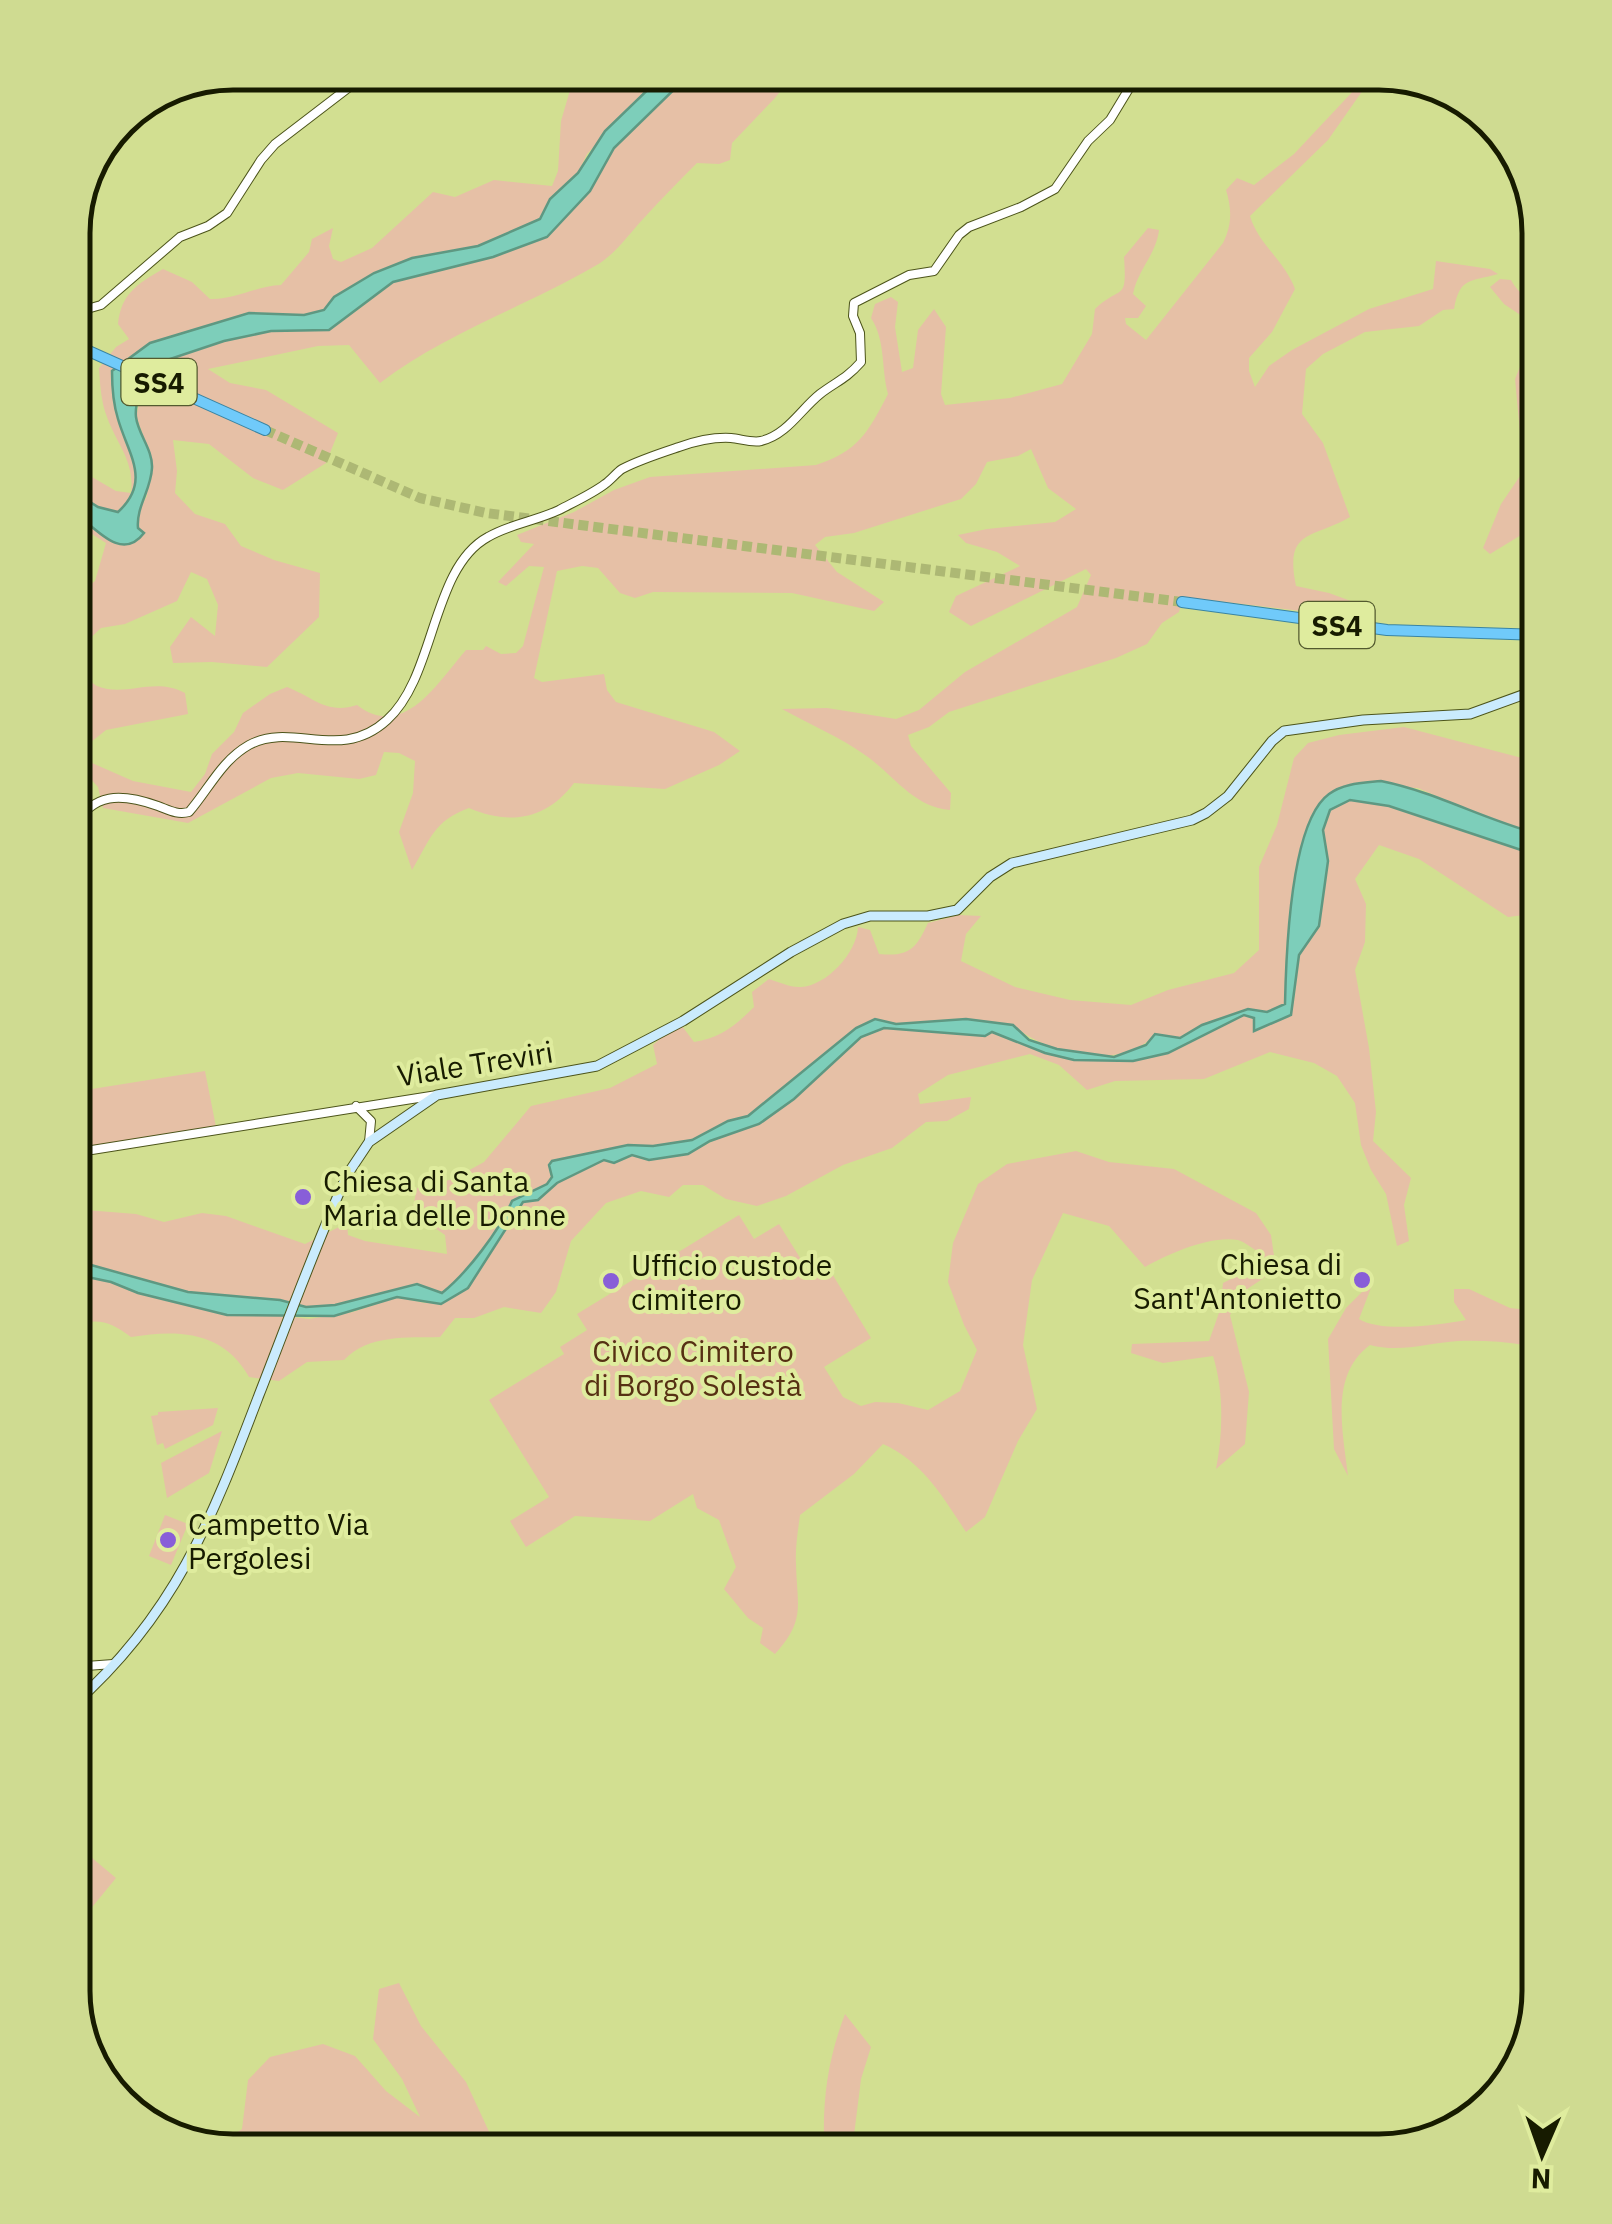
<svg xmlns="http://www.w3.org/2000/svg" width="1612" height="2224" font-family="'IBM Plex Sans',sans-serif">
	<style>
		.green { fill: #e6c0a6 }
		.water { fill: #7dceba; stroke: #5e9882; stroke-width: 2.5 }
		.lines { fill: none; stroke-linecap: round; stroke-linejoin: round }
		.trunk-tunnel { stroke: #adb874; stroke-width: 10; stroke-dasharray: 10 5; stroke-linecap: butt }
		.tertiary-casing { stroke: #4c541a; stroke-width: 10 }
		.secondary-casing { stroke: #4c541a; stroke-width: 11 }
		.trunk-casing { stroke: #3a84a2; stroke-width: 12 }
		.tertiary { stroke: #fff; stroke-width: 8 }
		.secondary { stroke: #caebfd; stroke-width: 9 }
		.trunk { stroke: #70cafa; stroke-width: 10 }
		.poi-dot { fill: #885ed8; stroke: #dfec9e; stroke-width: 4 }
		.labels { text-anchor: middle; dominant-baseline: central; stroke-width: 8; stroke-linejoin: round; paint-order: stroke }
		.shield { fill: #dfec9e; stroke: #535a2f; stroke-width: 2.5 }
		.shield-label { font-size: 28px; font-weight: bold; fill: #171b00 }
		.street-label { font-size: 30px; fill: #171b00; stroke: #dfec9e }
		.poi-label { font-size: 30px; fill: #171b00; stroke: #dfec9e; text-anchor: start }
		.park-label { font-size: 30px; fill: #563013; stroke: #dfec9e }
		.rim { fill: none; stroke: #171b00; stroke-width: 5 }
	</style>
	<rect width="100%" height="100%" fill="#d2df91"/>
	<path class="green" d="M575 73H665L587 154 578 173 550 199 540 219 478 246 374 273 334 297 324 309 304 315 248 313 150 343 112 372C112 387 113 404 118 419 128 454 151 481 118 512L98 507 73 491V466L116 491 131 493C135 461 117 445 107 417 101 402 100 384 99 368L116 347 129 339 118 324C121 294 137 284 163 269L192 282 210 299C235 300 256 286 281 285L309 252 312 239 333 228 329 246 333 259 341 262 372 248 433 192 455 197 494 180 552 186 558 171 561 121Z
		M691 73H794L775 98 732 143 730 160 719 164 697 163C679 181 661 199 644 218 628 235 615 255 595 266 525 307 445 333 380 383L349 345 318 346 208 369 230 383 266 390 338 433 326 463 283 490 253 478 209 444 173 440 177 471 175 493 195 514 225 524 241 546 274 560 320 573 319 617 267 667 212 662 173 663 170 647 191 617 215 636 218 605 207 579 191 572 177 601 125 624 101 628 81 647 78 670C83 674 91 683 97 686 126 698 153 676 185 693L188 714 106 730 86 746 92 763 133 781 191 792 205 774 212 754 234 732 243 713 270 694 287 687C313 697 327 715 357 705 404 741 437 683 466 650H483L486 646 501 654 516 653 523 646 544 567 529 566 506 586 498 582 534 544 521 542 517 535 574 512 614 490 650 477 816 465C859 451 868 432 888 394 881 368 886 341 871 318L875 304 891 297 898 302 895 327 902 372 913 368 918 330 934 309 946 327 941 394 945 405 1010 398 1062 384 1092 334 1095 309C1122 284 1127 303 1124 257L1148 228 1159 230C1156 255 1138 269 1133 294L1146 306 1138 318H1125L1126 324 1146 340 1223 243C1232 225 1232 209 1226 190L1237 178 1254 185 1294 154 1356 88 1363 90 1328 140 1250 216C1258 244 1285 261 1295 289L1272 332 1249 358V371L1255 387 1269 366 1292 350 1369 309 1433 289 1436 261 1490 269 1498 274C1471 282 1460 276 1454 309L1443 310 1419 326 1365 332 1323 354 1306 369 1302 414 1323 443 1350 517C1313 539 1284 528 1296 586L1329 593 1359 604 1352 617 1183 597 1179 612 1162 623 1147 644 1116 658 949 712 929 727 908 735 911 746 951 793 950 810C913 807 894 775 865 755 840 737 809 724 782 709L827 708 896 719 919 710 965 672 1077 607 1091 575 1086 569 971 626 949 612 956 596 1020 566 997 552 966 543 958 535 987 529 1055 522 1076 509 1048 488 1031 449 1018 456 987 462 976 484 961 499 854 533 825 537 815 545 837 572 884 602 874 611 792 593 653 592 635 598 620 593 598 568 582 566 557 571 534 678 542 682 604 674 607 690 616 702 714 732 740 751 719 765 665 789 574 783C547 819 511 826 469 808 433 821 430 840 412 870L399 832 413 793 415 761 399 753 384 752 376 775 359 779 298 773 271 778 188 823 103 808 98 787 73 759V599L95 581 106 543 73 522V511L103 535 143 532 138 528 137 513 147 496 142 432 136 417 144 382 152 365 224 341 271 331 292 332 355 312 393 282 493 257 547 237 590 191 614 148Z
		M1500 279 1511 280C1517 291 1526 300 1539 298V476L1528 491 1526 532 1490 554 1483 548 1501 504 1520 476 1522 453 1515 379 1537 326 1504 304 1490 287Z
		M1404 727 1522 758 1539 757V834L1503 825 1418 788 1343 786 1302 841 1286 948 1285 1004 1267 1012 1248 1009 1202 1025 1180 1038 1155 1034C1124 1072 1045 1054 1013 1025L896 1024 875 1019 856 1028 748 1116 728 1121 692 1140 653 1146 627 1145 552 1161 549 1165 552 1177 547 1184 512 1201C500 1230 467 1273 442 1293L417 1284 335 1305 306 1307 280 1300 188 1292 73 1260V1209L136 1214 164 1222 202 1213 226 1216 305 1244 347 1223 348 1235 365 1241 447 1254 445 1235 412 1212 417 1188 453 1179 484 1162 531 1106 610 1088 657 1064 653 1045 679 1022 694 1042C720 1038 735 1026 754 1007L752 992 769 979C779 982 791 988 801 987 826 986 857 953 858 927L870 930 879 954C909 957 916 949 928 923L959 915 981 916 966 934 961 961 1015 987 1070 1000 1131 1005 1168 990 1234 973 1259 950V867L1277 825 1294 758 1308 743 1339 735Z
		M1350 800 1389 806 1527 852 1539 853V913L1508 917 1419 859 1379 845 1355 879 1366 904 1365 942 1355 970 1369 1048 1376 1112 1373 1141 1411 1178 1404 1205 1409 1241 1397 1246 1386 1194 1371 1170 1361 1145 1355 1103 1337 1076 1314 1063 1270 1052 1204 1079 1115 1081 1087 1090 1059 1065 1030 1054 948 1075 918 1094 920 1104 971 1097 969 1109 947 1121 926 1122 892 1148 843 1165 786 1196 757 1206 726 1199 703 1185H683L669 1197 641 1191 606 1203 571 1241 556 1292 541 1313 504 1307 474 1318H455L440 1337C407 1338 369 1334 344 1360L307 1362 279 1381 249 1377C224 1331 178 1329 131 1337 112 1323 101 1318 78 1324L73 1335V1274L111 1282 138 1293 227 1315 259 1313 309 1319 353 1312 397 1297 425 1303 468 1288 523 1202 538 1200 557 1183 604 1160H624L632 1155 649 1160 688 1154 794 1099 861 1037 885 1028 985 1036 991 1032 1045 1053 1074 1060 1133 1061 1168 1053 1244 1015 1255 1018 1261 1030 1294 1001 1299 955 1319 925 1328 861 1323 830 1330 810Z
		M205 1071 216 1127 73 1149V1092Z
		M1076 1151 1109 1162 1174 1169 1256 1213 1271 1235 1276 1270 1244 1291 1230 1315 1249 1392 1245 1444 1216 1469C1223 1433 1224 1391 1213 1356L1163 1363 1131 1353 1132 1344 1209 1341 1220 1310 1223 1283 1249 1270 1259 1252C1253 1249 1245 1242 1238 1240 1210 1235 1168 1254 1145 1267L1109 1226 1063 1213 1032 1280 1023 1345 1037 1409 1018 1441 985 1517 966 1532C943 1497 923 1462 883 1444L854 1474 800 1515C798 1531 795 1548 796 1564 797 1606 806 1620 775 1654L760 1643 763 1628 748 1618 724 1589 736 1567 719 1520 697 1508 693 1494 650 1521 575 1516 526 1547 510 1521 549 1497 489 1400 564 1354 560 1347 587 1330 577 1314 739 1215 754 1239 779 1224 812 1277 828 1267 871 1338 824 1367 843 1397 861 1406 875 1402 898 1403 928 1410 960 1391 977 1350 964 1325 948 1282 953 1243 978 1184 1007 1164Z
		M1374 1280 1359 1319C1381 1333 1439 1325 1466 1320L1454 1302V1289H1469L1510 1308 1539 1311V1348C1514 1342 1484 1340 1458 1341 1428 1343 1400 1353 1370 1345 1329 1375 1343 1432 1348 1476L1334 1449 1328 1339 1346 1308Z
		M218 1408 213 1425 165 1449 163 1443 157 1445 151 1416 158 1415V1412Z
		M222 1431 209 1473 167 1498 161 1463Z
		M165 1515 188 1524 171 1565 149 1556Z
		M73 1842 116 1878 75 1928 73 1926Z
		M399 1983 421 2026 466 2082 498 2151H223L214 2148 242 2129 248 2080 270 2057 323 2044 355 2056 386 2091 420 2117 402 2079 373 2039 379 1989Z
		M845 2014 871 2047 861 2079 852 2151H776L824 2138C823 2094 829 2056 845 2014Z"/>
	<path class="water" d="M665 73H691L614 148 590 191 547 237 493 257 393 282 329 330 271 331 224 341 152 365C146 379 134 400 136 417 138 434 153 450 152 468 151 490 136 507 138 528L144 533C121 563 95 527 73 511V491L98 507 118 512C152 481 128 454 118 419 113 403 112 387 112 371L150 343 249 313 304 315 324 310 334 297 374 273 412 258 478 246 540 219 550 199 578 173 605 131Z
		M1381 781C1436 792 1485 820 1539 834V853L1527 852 1389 806 1350 800 1330 810 1323 830 1328 861 1319 926 1299 955 1291 1015 1254 1031V1018L1244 1015 1168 1053 1133 1061 1074 1060 1045 1053 992 1032 985 1036 884 1028 861 1037 794 1099 759 1124 710 1141 688 1154 649 1160 632 1155 614 1163 604 1160 557 1183 538 1200 523 1202 468 1288 441 1304 397 1297 334 1316 227 1315 138 1293 111 1282 73 1274V1260L188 1292 280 1300 306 1307 335 1305 417 1284 442 1293C467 1273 500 1230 512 1201L547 1184 552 1177 549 1165 552 1161 628 1145 653 1146 692 1140 728 1121 748 1116 856 1028 875 1019 896 1024 966 1019 1013 1025 1029 1040 1057 1049 1114 1057 1146 1045 1155 1034 1180 1038 1202 1025 1248 1009 1267 1012 1285 1004C1286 957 1290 822 1329 794 1344 783 1363 783 1381 781Z"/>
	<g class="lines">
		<path class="trunk-tunnel" d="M265 430 420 498 486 513 1182 602"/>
		<g class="tertiary-casing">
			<path id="tertiary" d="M73 313 101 305 180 237 208 226 227 213 261 160 275 144 352 85 377 80 411 84 474 73
				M73 828C93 792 121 793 158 806 169 810 177 815 189 812 209 789 221 761 249 745 293 721 340 763 387 720 436 676 431 568 488 537 510 524 536 521 559 510 574 502 592 494 605 484 611 480 616 473 622 469 639 460 661 453 679 447 696 441 714 437 731 438 741 439 752 443 761 441 787 435 801 409 820 394 837 381 845 380 861 362L860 333 853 316 854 303 909 275 934 271 959 235 969 227 1021 207 1055 189 1088 141 1110 120 1133 82 1143 73
				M356 1106 371 1121 369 1142
				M73 1153 437 1095
				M73 1667 113 1664
				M73 1673 80 1688 79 1699"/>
		</g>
		<g class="secondary-casing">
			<path id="secondary" d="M73 1705C176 1614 212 1518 259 1395 288 1321 315 1246 347 1175L369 1142 437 1095 597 1066 683 1021 791 952 843 924 870 916H928L957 910 990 877 1012 863 1192 820 1206 813 1228 796 1272 741 1284 731 1363 720 1470 714 1539 689"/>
		</g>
		<g class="trunk-casing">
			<path id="trunk" d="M73 344 265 430
				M1182 602 1387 630 1539 635"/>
		</g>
		<use href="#tertiary" class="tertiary"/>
		<use href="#secondary" class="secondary"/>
		<use href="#trunk" class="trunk"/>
	</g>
	<g class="poi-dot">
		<circle cx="303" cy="1197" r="10"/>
		<circle cx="1362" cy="1280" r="10"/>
		<circle cx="611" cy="1281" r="10"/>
		<circle cx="168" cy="1540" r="10"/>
	</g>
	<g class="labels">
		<g class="shield">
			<rect x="121.5" y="359" width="75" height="46" rx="8"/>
			<rect x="1299.5" y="602" width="75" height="46" rx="8"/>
		</g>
		<g class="shield-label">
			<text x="159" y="382">SS4</text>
			<text x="1337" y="625">SS4</text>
		</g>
		<g class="street-label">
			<text transform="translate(475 1063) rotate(-9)">Viale Treviri</text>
		</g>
		<g class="poi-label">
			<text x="323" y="1180">Chiesa di Santa<tspan x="323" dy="34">Maria delle Donne</tspan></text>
			<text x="1342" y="1263" text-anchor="end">Chiesa di<tspan x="1342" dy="34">Sant'Antonietto</tspan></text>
			<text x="631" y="1264">Ufficio custode<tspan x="631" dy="34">cimitero</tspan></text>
			<text x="188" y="1523">Campetto Via<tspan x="188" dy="34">Pergolesi</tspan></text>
		</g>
		<g class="park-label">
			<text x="693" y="1350">Civico Cimitero<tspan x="693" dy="34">di Borgo Solestà</tspan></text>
		</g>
	</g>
	<path d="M0 0H1612V2224H0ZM233 90H1379A143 143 0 0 1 1522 233V1991A143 143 0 0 1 1379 2134H233A143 143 0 0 1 90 1991V233A143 143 0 0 1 233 90Z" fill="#cfdb91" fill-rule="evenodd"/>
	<path class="rim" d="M233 90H1379A143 143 0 0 1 1522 233V1991A143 143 0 0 1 1379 2134H233A143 143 0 0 1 90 1991V233A143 143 0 0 1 233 90Z"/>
	<g transform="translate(1542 2154) rotate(182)" stroke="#dfec9e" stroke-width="8" paint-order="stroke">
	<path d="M0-8L18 38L0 25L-18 38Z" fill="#171b00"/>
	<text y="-15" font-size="28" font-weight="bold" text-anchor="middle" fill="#171b00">N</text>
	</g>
</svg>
